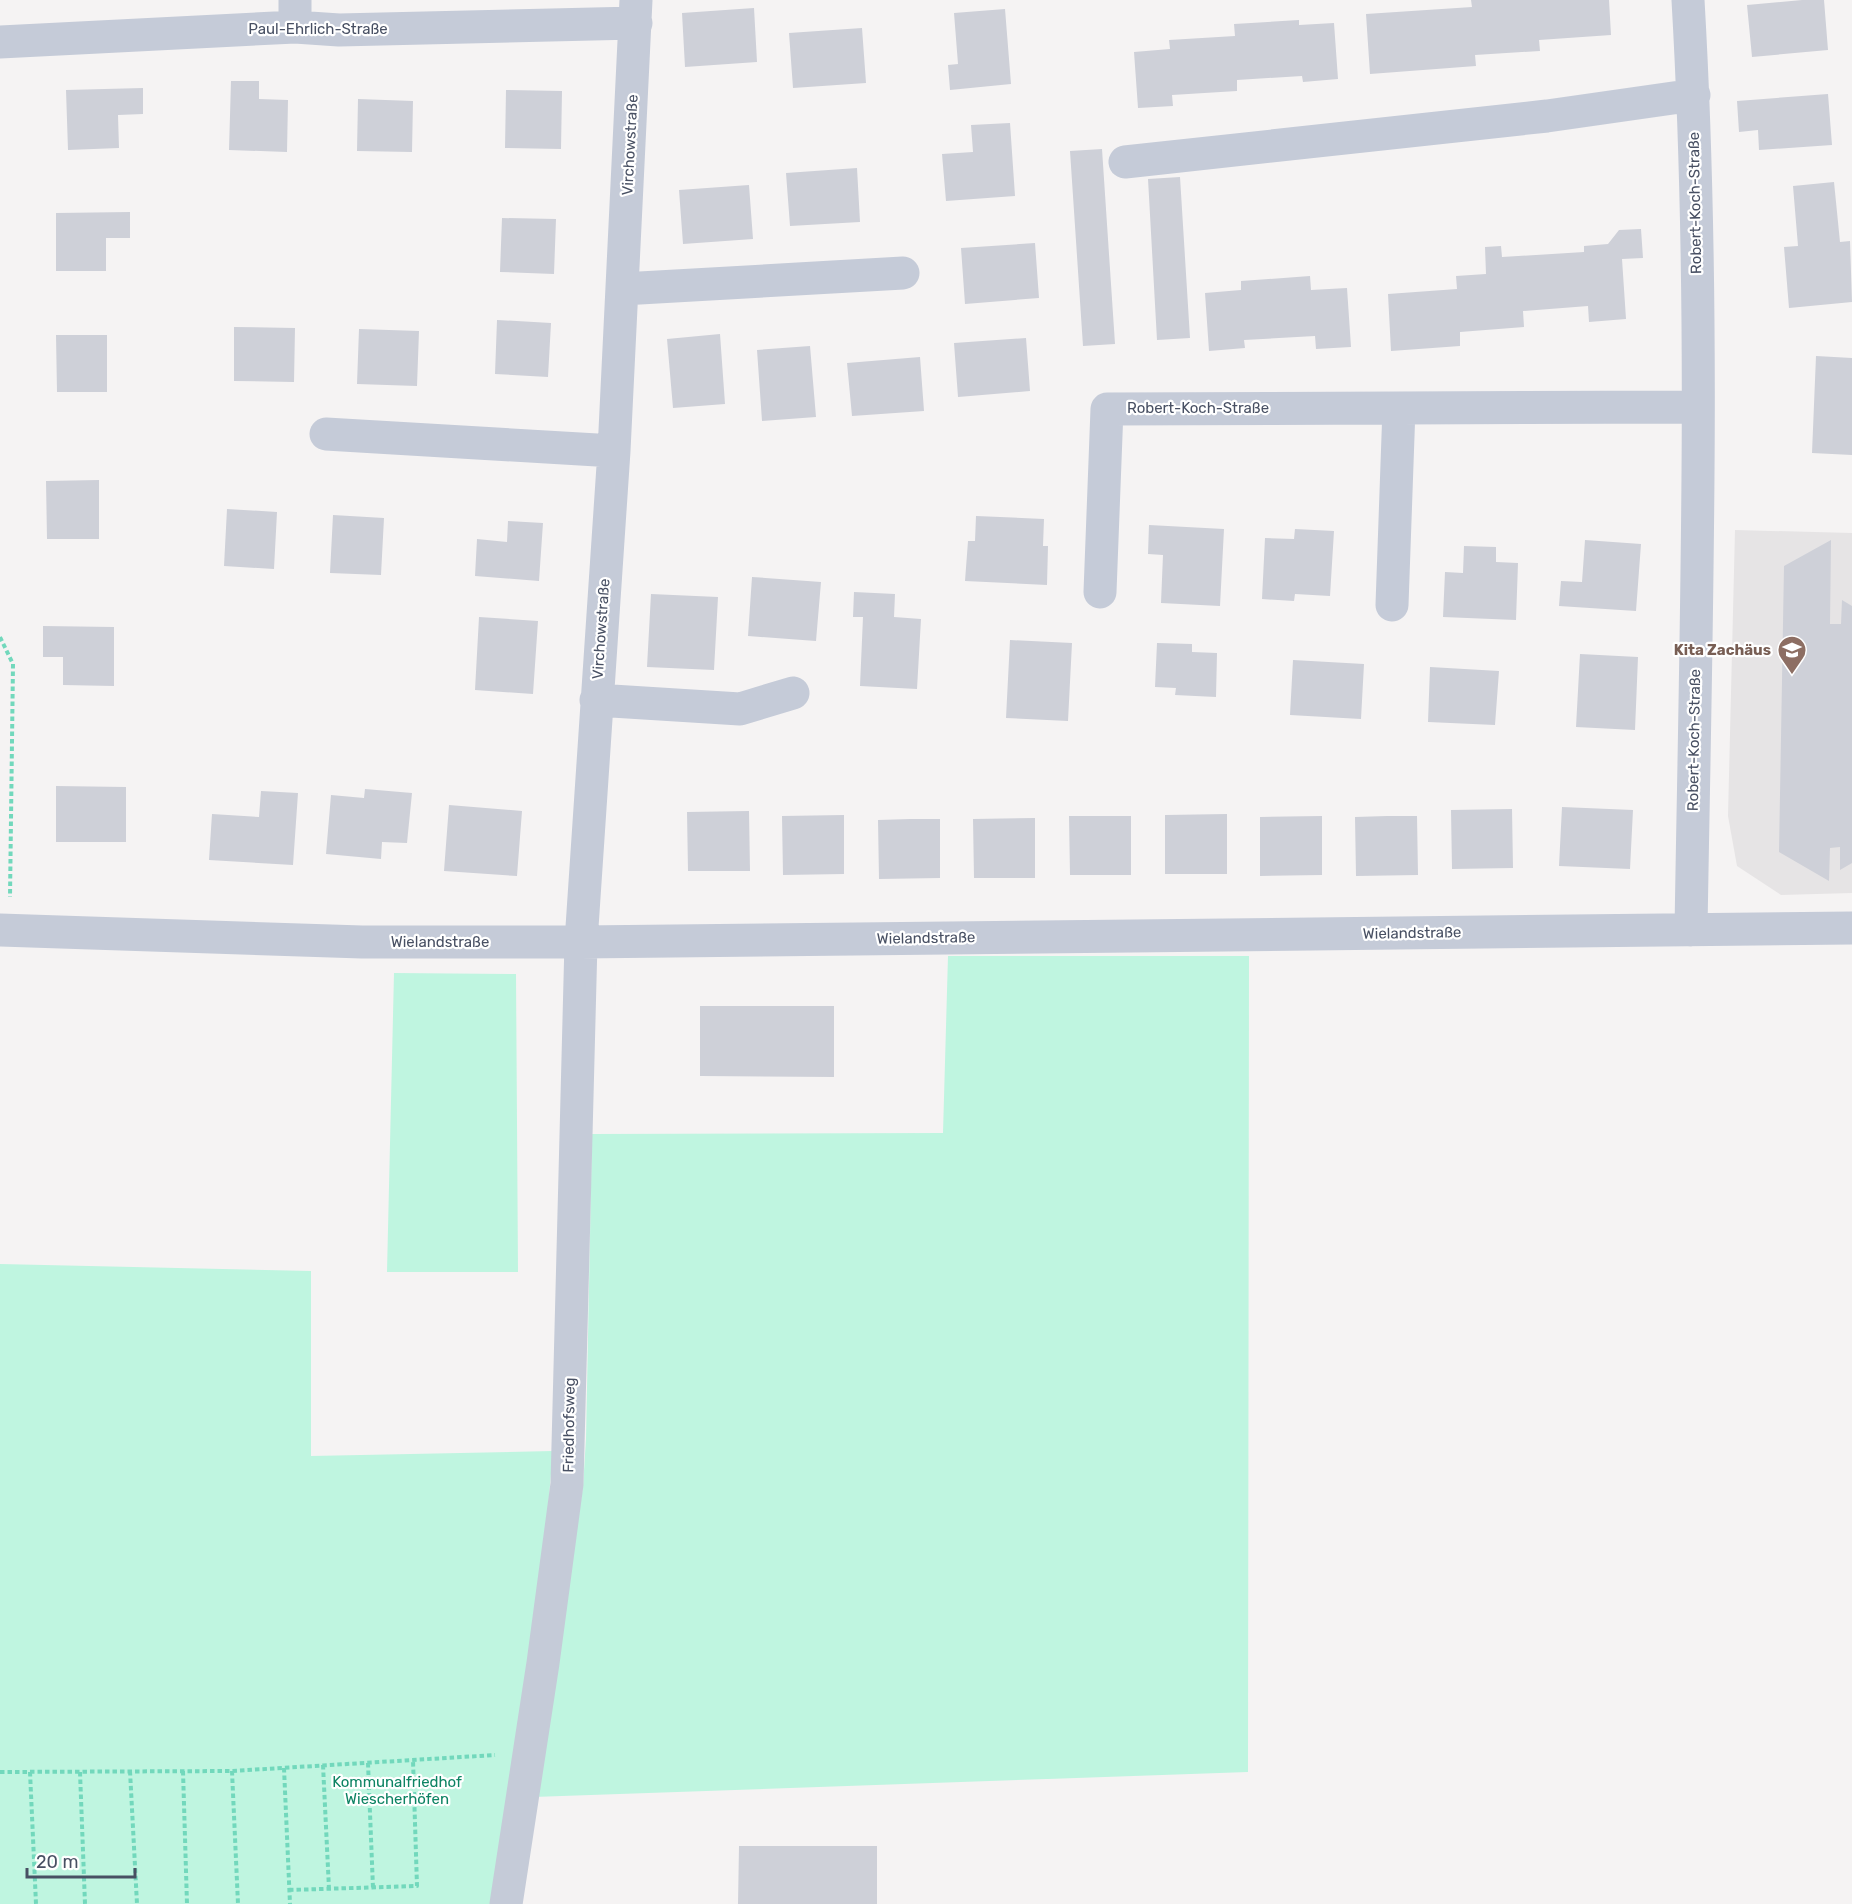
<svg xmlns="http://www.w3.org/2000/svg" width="1852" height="1904" font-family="Rubik,sans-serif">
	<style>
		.education { fill: #e6e4e5 }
		.green { fill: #bff5e0 }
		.building { fill: #ced0d8 }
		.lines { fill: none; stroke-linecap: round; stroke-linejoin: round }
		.path { stroke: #72d8bc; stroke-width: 4; stroke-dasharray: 4.5 3; stroke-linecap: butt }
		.minor { stroke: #c5cbd8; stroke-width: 33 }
		.labels { text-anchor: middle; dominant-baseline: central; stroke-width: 4.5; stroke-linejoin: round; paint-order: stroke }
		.street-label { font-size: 15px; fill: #485063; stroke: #fff }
		.education-label { font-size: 15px; font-weight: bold; fill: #785e54; stroke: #fff; text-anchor: end }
		.park-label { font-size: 15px; fill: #0d8363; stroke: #fff }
	</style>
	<rect width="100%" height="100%" fill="#f5f3f3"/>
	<path class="education" d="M1735 530 1852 533V893L1781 895 1737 866 1728 816Z"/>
	<path class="green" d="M948 956H1249L1248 1772 533 1797 583 1487 586 1439 592 1134 943 1133Z
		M394 973 516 974 518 1272H387Z
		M0 1264 311 1271V1456L553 1451 533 1680 495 1904H0Z"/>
	<path class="building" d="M1471 0H1609L1611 35 1539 40 1540 51 1475 55 1476 66 1370 74 1366 14 1472 7Z
		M1802 0H1824L1828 50 1752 57 1747 5Z
		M754 8 757 62 685 67 682 13Z
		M1005 9 1011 84 950 90 948 65 958 64 954 13Z
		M1299 20V25L1334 23 1338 79 1303 82 1302 76 1237 80V91L1172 95 1173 106 1138 108 1134 52 1170 49 1169 40 1235 36 1234 24Z
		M862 28 866 83 793 88 789 33Z
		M231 81H259V99L288 100 287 152 229 150Z
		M143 88V114L118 115 119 148 68 150 66 90Z
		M506 90 562 91 561 149 505 148Z
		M1828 94 1832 145 1759 150 1758 130 1739 132 1737 101Z
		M358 99 413 101 412 152 357 151Z
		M1010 123 1015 196 946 201 942 154 973 152 971 125Z
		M1102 149 1115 344 1083 346 1070 151Z
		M857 168 860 222 790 226 786 173Z
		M1180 177 1190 338 1157 340 1148 179Z
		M1834 182 1840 242 1850 241 1852 302 1789 308 1784 247 1798 246 1793 186Z
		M749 185 753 239 683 244 679 190Z
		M130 212V238H106V271H56V213Z
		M502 218 556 219 554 274 500 272Z
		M1641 229 1643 258 1622 259 1626 319 1589 322 1588 306 1523 311 1524 327 1460 332V346L1391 351 1388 294 1457 289 1456 276 1486 274 1485 247 1501 246 1502 257 1584 252V246L1608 244 1619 230Z
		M1035 243 1039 298 965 304 961 248Z
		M1310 276 1311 290 1347 288 1351 347 1316 349 1315 336 1244 340 1245 348 1209 351 1205 293 1241 290V281Z
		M497 320 551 323 548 377 495 374Z
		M234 327 295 328 294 382 234 381Z
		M359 329 419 331 417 386 357 384Z
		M720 334 725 404 673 408 667 339Z
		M56 335H107V392H57Z
		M1026 338 1030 391 958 397 954 343Z
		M810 346 816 417 762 421 757 350Z
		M1816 356 1852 358V455L1812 453Z
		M920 357 924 411 852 416 847 363Z
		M99 480V539H47L46 481Z
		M227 509 277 512 274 569 224 566Z
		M333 515 384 518 381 575 330 573Z
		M976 516 1044 519 1043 546H1048L1047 585 965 581 968 541H975Z
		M508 521 543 523 539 581 475 576 477 539 507 542Z
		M1149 525 1224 529 1220 606 1161 603 1163 555 1148 554Z
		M1295 529 1334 531 1330 596 1295 594 1294 601 1262 599 1265 538 1294 539Z
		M1585 540 1641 544 1636 611 1559 606 1561 581 1582 582Z
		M1831 540 1830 624H1841L1842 600 1852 606V863L1840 870V847L1830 848 1829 881 1779 852 1784 566Z
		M1464 546 1496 547V562L1518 563 1516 620 1443 617 1445 572 1463 573Z
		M752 577 821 582 816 641 748 636Z
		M854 592 895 594 894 617 921 619 917 689 860 686 863 617H853Z
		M651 594 718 597 714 670 647 667Z
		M479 617 538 621 533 694 475 690Z
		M43 626 114 627V686L63 685V657H43Z
		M1010 640 1072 643 1068 721 1006 718Z
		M1157 643 1192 644V652L1217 653 1216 697 1175 695 1176 688 1155 687Z
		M1580 654 1638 657 1635 730 1576 727Z
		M1293 660 1364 664 1361 719 1290 715Z
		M1430 667 1499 671 1495 725 1428 722Z
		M56 786 126 787V842H56Z
		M365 789 412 793 407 843 382 842 381 859 326 854 331 795 364 798Z
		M261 791 298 793 293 865 209 860 212 814 259 817Z
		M449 805 522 811 517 876 444 871Z
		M1562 807 1633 810 1630 869 1559 866Z
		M1512 809 1513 868 1452 869 1451 810Z
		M749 811 750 871H688L687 812Z
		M1227 814V874H1165V815Z
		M844 815V874L783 875 782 816Z
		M1069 816H1131V875H1070Z
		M1322 816V875L1260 876V817Z
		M1387 816H1417L1418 875 1356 876 1355 817Z
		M1035 818V878H974L973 819Z
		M910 819H940V878L879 879 878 820Z
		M700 1006H834V1077L700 1076Z
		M739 1846H877V1904H738Z"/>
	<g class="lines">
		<path class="path" d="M0 637 13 664 10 897
			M368 1763 373 1888
			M323 1765 329 1889
			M284 1768 290 1904
			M130 1771 137 1904
			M183 1771 187 1904
			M232 1771 238 1904
			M0 1772 232 1771 495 1755
			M30 1772 36 1904
			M80 1772 85 1904
			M289 1890 417 1886 413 1760"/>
		<path class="minor" d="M295 0V27
			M1688 0C1706 310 1696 620 1691 930
			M0 42 295 27 339 30 636 23
			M1125 162 1547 116 1694 95
			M622 289 903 273
			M326 434 614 451
			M1100 592 1107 409 1698 407
			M1392 605 1399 408
			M596 700 740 709 793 693
			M0 930 362 942H581L1852 928
			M506 1904 543 1663 567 1484 581 942 614 451 636 0"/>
	</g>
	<defs>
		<g id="school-pin" transform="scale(1.5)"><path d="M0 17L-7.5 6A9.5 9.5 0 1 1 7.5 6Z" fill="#8d6e63" stroke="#fff"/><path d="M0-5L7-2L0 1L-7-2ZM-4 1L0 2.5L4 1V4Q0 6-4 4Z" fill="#fff"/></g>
	</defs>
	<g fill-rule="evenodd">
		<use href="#school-pin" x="1792" y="650"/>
	</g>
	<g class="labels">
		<g class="street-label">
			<text x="318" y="29">Paul-Ehrlich-Straße</text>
			<text transform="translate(630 145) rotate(-87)">Virchowstraße</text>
			<text transform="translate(1695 203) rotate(-91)">Robert-Koch-Straße</text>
			<text x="1198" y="408">Robert-Koch-Straße</text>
			<text transform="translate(601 629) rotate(-86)">Virchowstraße</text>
			<text transform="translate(1694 740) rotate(-89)">Robert-Koch-Straße</text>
			<text transform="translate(1412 933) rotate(-1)">Wielandstraße</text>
			<text transform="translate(926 938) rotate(-1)">Wielandstraße</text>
			<text x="440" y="942">Wielandstraße</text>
			<text transform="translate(569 1425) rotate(-89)">Friedhofsweg</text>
		</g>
		<g class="education-label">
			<text x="1771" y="650">Kita Zachäus</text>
		</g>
		<g class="park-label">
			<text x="397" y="1782">Kommunalfriedhof<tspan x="397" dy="17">Wiescherhöfen</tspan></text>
		</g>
	</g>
	<path d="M27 1868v9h108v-9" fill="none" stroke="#485063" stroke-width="3"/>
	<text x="36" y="1868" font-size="18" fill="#485063" stroke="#ffffff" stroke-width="4.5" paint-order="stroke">20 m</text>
</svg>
